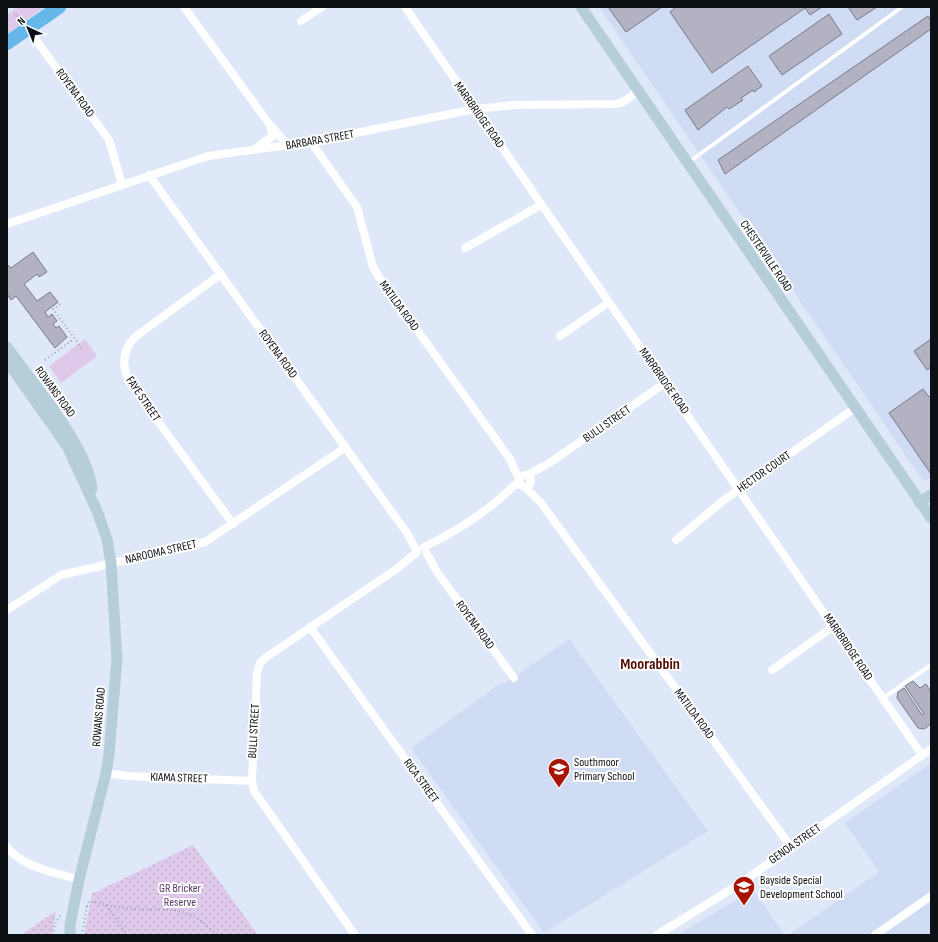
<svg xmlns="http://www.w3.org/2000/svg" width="938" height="942" font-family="'Sofia Sans Condensed',sans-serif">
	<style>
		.built { fill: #d0dcf3 }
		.grass { fill: url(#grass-tufts) }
		.park { fill: url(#park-dots) }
		.pitch { fill: #dfc9ea }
		.building { fill: #b3b2c3; stroke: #7a7989 }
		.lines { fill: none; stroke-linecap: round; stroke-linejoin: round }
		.path { stroke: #9ba2af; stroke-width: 2; stroke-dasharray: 1 3; stroke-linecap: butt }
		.lane { stroke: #fff; stroke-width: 4 }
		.street { stroke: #fff; stroke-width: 8 }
		.secondary { stroke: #b6cdda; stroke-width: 11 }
		.highway { stroke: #66b8eb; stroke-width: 14 }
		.labels { text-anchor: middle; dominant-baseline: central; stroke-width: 4; stroke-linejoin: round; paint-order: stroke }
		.street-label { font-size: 12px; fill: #0c0f14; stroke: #fff }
		.poi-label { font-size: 12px; fill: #0c0f14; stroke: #fff; text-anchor: start }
		.park-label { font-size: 12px; fill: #573866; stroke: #fff }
		.district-label { font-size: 16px; font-weight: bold; fill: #541108; stroke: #fff }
	</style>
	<defs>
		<pattern id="grass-tufts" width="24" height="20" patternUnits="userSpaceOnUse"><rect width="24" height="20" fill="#dfc9ea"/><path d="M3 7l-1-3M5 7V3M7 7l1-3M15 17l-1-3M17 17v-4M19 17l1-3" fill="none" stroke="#beabc8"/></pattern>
		<pattern id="park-dots" width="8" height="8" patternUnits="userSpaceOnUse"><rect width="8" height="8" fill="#dfc9ea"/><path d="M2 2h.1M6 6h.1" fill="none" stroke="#beabc8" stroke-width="1.8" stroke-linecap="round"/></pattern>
	</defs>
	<rect width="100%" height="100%" fill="#dfe8f8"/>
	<path class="built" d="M599 7H931V477L924 482Z
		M569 639 708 831 544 933 411 748 502 682 505 683Z
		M931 763V935H788L879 872 845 823Z
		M753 890 785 935H679L694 925Z"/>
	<path class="grass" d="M18 7H45L7 34V15Z"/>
	<path class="park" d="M193 845 258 935H84L92 894Z
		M56 911 52 935H21Z"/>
	<path class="pitch" d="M85 339 97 356 61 383 49 366Z"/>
	<path class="building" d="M608 7H662L626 32Z
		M676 7H822L810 15 805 8 712 73 670 12Z
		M848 7H877L857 20Z
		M829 14 842 34 782 75 769 56Z
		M928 16 931 21V29L725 174 718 160Z
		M748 66 762 86 754 92 753 90 741 98 743 100 729 109 727 107 698 130 685 110Z
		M33 252 47 272 39 277 37 274 24 284 37 301 50 292 58 302 45 312 48 317 52 314 57 321 53 324 56 328 59 326 67 337 55 348 16 296 11 300 7 294V264L11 268Z
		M931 339V367L927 370 914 351Z
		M923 389 929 397 931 395V474L889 413Z
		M913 681 920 688 926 684 931 692V724L924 729 918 728 897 698 898 692 904 688 922 715 924 714 905 686Z"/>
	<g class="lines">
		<path class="path" d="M7 296H8
			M60 304 53 309 83 350
			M45 360 74 339
			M106 905 127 935
			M87 906 89 901C103 904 119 908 135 909 174 910 187 905 217 935
			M53 935 55 924 61 914
			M82 935 87 905"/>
		<path class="lane" d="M689 162 902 7
			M883 698 931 665"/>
		<path class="street" d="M184 7 270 125 289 146
			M405 7 922 755
			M301 21 322 7
			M28 29 109 140 122 184
			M311 142 357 207 373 267 379 277 510 459 519 479
			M255 149 273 136 270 126
			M149 175 407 533 417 551
			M7 224 208 156 311 142 475 109 514 105 616 104 623 102 638 91
			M465 248 541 205
			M221 274 135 337C122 351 121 366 130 383L233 524
			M560 336 608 303
			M519 481a6 6 0 1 1 12 0a6 6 0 1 1-12 0Z
			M527 475 548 464 665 383
			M525 487 541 503 791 847
			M676 540 724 500 855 408
			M424 547C458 531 492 508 519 481
			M427 554 437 572 514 678
			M7 610 61 575 205 542 346 447
			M310 627 532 935
			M772 670 834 626
			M106 773 127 776 252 781
			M7 847C23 868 55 872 79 880
			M355 935 254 791 252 781 257 673 260 663 265 658 398 568 417 552
			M657 935 738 885 931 749
			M875 935 931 896"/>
		<path class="secondary" d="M581 7 931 518
			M7 347C32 383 88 446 92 489
			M7 361 67 446 97 511 107 539 111 563 117 659 109 754 106 773 79 880 70 925V935
			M919 502 931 495"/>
		<path class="highway" d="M7 43 59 7"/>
	</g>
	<defs>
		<g id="school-pin" transform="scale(1.15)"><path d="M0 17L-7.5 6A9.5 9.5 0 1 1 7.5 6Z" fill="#a61300" stroke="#fff"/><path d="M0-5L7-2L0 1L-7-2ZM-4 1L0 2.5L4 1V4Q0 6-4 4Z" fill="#fff"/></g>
	</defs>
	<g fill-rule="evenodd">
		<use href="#school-pin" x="559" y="769"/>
		<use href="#school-pin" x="744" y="887"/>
	</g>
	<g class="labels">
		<g class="street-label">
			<text transform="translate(75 93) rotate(54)">ROYENA ROAD</text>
			<text transform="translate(479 115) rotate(55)">MARRBRIDGE ROAD</text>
			<text transform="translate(320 140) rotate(-10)">BARBARA STREET</text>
			<text transform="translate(766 256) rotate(56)">CHESTERVILLE ROAD</text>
			<text transform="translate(399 306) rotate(54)">MATILDA ROAD</text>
			<text transform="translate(278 354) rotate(54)">ROYENA ROAD</text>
			<text transform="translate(664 381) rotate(55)">MARRBRIDGE ROAD</text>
			<text transform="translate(55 392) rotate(54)">ROWANS ROAD</text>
			<text transform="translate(143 399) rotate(56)">FAYE STREET</text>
			<text transform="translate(607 424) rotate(-35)">BULLI STREET</text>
			<text transform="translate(764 472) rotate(-35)">HECTOR COURT</text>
			<text transform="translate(161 552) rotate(-13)">NAROOMA STREET</text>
			<text transform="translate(475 625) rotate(54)">ROYENA ROAD</text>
			<text transform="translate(848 647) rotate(56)">MARRBRIDGE ROAD</text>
			<text transform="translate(694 714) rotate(54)">MATILDA ROAD</text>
			<text transform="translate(99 717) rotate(-85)">ROWANS ROAD</text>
			<text transform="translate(254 731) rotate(-87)">BULLI STREET</text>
			<text transform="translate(179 778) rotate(2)">KIAMA STREET</text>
			<text transform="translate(421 781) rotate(54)">RICA STREET</text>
			<text transform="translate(795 844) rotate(-35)">GENOA STREET</text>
		</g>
		<g class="poi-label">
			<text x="574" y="762">Southmoor<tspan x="574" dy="14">Primary School</tspan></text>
			<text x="760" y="880">Bayside Special<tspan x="760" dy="14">Development School</tspan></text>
		</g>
		<g class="park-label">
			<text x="180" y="888">GR Bricker<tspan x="180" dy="14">Reserve</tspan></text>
		</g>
		<g class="district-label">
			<text x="650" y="664">Moorabbin</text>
		</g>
	</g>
	<rect width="938" height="942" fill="none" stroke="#0c0f14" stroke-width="16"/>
	<g transform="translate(28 28) rotate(316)" stroke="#ffffff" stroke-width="3" paint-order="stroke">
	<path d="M0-3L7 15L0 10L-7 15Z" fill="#0c0f14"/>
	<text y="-6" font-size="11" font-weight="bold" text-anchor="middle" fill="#0c0f14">N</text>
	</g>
</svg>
